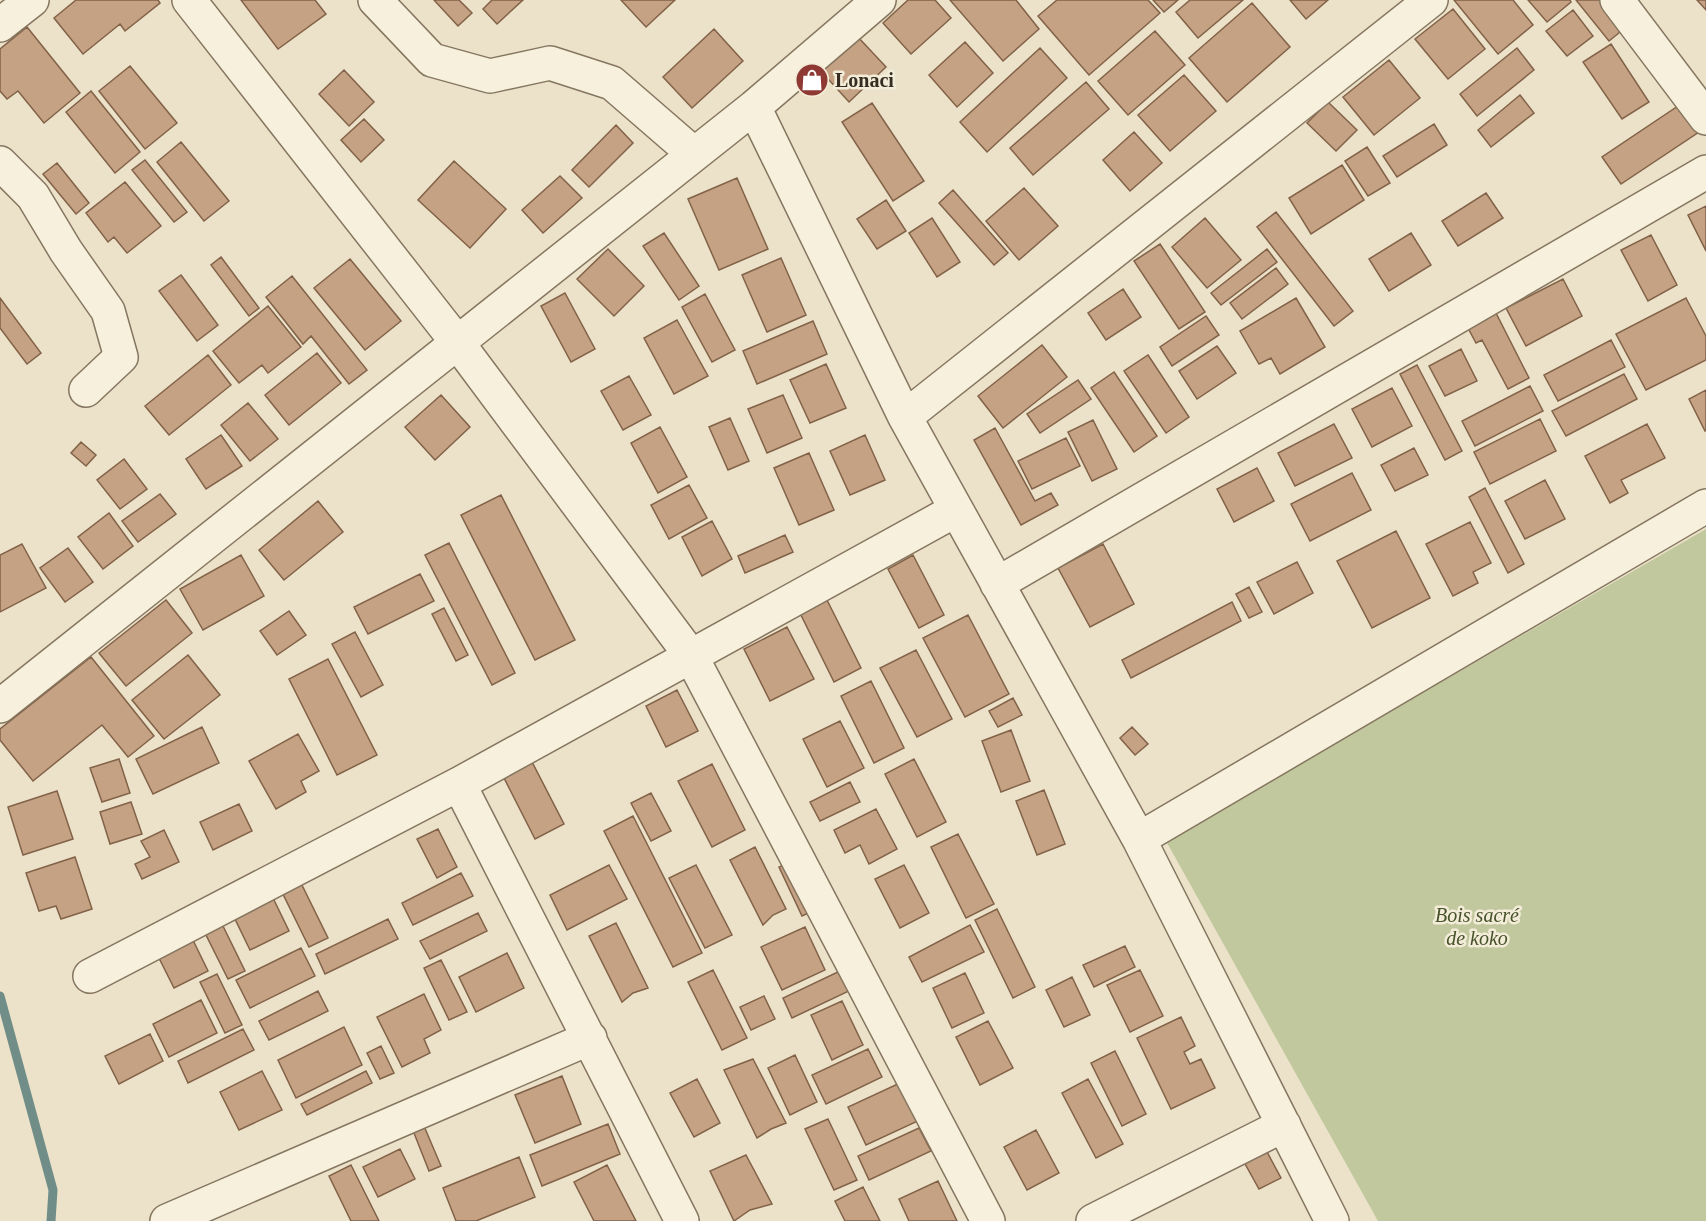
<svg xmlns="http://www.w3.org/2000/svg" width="1706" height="1221" font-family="'Times New Roman',serif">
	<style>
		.green { fill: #c1c89e }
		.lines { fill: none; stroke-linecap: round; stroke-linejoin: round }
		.stream { stroke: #718d88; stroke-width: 9 }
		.building { fill: #c5a283; stroke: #826248; stroke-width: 1.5 }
		.minor-casing { stroke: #867660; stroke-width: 36 }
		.minor { stroke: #f6f0dc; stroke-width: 33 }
		.labels { text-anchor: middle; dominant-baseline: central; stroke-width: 5; stroke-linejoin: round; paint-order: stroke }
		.poi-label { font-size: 20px; font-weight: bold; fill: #382d22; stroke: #f3ecd8; text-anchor: start }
		.park-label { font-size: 20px; font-style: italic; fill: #46522a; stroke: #f3ecd8 }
	</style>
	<rect width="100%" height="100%" fill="#ebe2c9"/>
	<path class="green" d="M1706 529V1221H1378L1166 841Z"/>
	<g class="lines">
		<path class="stream" d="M0 996 53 1190 51 1221"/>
	</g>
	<path class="building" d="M76 0H158L160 3 125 31 120 24 83 54 54 18Z
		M241 0H315L326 14 278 49Z
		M434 0H459L472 13 458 26Z
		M492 0H523L497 24 483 9Z
		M621 0H675L646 27Z
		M908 0H935L951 18 911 54 883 23Z
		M950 0H1016L1039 29 1003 61Z
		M1057 0H1148L1160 13 1089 75 1038 16Z
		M1153 0H1178L1164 12Z
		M1190 0H1243L1198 38 1176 12Z
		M1290 0H1328L1306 19Z
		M1454 0H1513L1533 25 1498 54Z
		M1528 0H1570L1571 2 1547 22Z
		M1576 0H1603L1625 28 1609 41Z
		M1697 0H1706V10Z
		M1252 3 1290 47 1227 102 1189 58Z
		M1453 9 1485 49 1448 79 1415 39Z
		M1573 10 1593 36 1567 56 1546 31Z
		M27 27 80 93 44 123 18 91 7 99 0 91V49Z
		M714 29 743 61 692 108 663 77Z
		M1155 31 1185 65 1128 115 1098 81Z
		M857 36 886 67 849 102 820 70Z
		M965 42 993 73 957 107 929 75Z
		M1611 44 1649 102 1622 119 1583 62Z
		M1040 48 1067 78 987 152 960 122Z
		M1517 48 1534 70 1477 116 1460 94Z
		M1389 60 1420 98 1374 135 1343 97Z
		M130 66 177 123 145 149 99 91Z
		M344 70 374 102 349 126 319 94Z
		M1184 75 1216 111 1170 151 1138 115Z
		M1086 82 1109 109 1033 175 1010 148Z
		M91 91 140 152 115 173 66 112Z
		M1520 95 1534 113 1491 147 1478 130Z
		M1328 102 1357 130 1336 151 1307 123Z
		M872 103 924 181 893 201 842 122Z
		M1681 104 1699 132 1621 184 1602 157Z
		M364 119 384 140 361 162 341 140Z
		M1434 124 1447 145 1397 177 1383 156Z
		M616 125 633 143 589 187 572 170Z
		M1134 132 1162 163 1130 191 1103 160Z
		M181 142 229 201 204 221 157 162Z
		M1367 147 1390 183 1368 196 1345 161Z
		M145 160 187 212 174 222 132 170Z
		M454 161 506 209 470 248 418 200Z
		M57 163 89 203 76 214 43 174Z
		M1342 165 1364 200 1311 234 1289 198Z
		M560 176 582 198 543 233 522 210Z
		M737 178 768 249 719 270 688 199Z
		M125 182 161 226 127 253 114 237 108 242 86 213Z
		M1024 188 1058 226 1019 260 986 221Z
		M953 190 1008 253 994 265 939 203Z
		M1486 193 1503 218 1458 246 1442 221Z
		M886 200 906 231 877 249 857 219Z
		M1706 206V251L1688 215Z
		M1276 212 1353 311 1334 326 1257 227Z
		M932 218 960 262 937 277 909 233Z
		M1205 218 1241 260 1207 288 1172 247Z
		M664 233 699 286 679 300 643 246Z
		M1411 233 1431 265 1389 291 1369 259Z
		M1651 235 1677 285 1648 301 1621 250Z
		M1160 244 1205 312 1179 329 1134 261Z
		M608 249 644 286 614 316 577 279Z
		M1267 249 1277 262 1221 305 1211 293Z
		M221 257 259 308 249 316 211 265Z
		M781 258 806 315 767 332 742 275Z
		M350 259 401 321 365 350 314 288Z
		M1276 268 1288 284 1242 319 1230 303Z
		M181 275 218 325 197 341 159 291Z
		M292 276 367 370 349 384 311 336 303 344 266 297Z
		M1563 279 1582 316 1526 346 1506 308Z
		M1123 289 1141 317 1106 340 1088 313Z
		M565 293 595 349 571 362 541 306Z
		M705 294 735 350 712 362 682 307Z
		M0 298 41 353 27 364 0 328Z
		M1296 298 1325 347 1280 374 1271 358 1259 364 1240 331Z
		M1686 298 1706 336V360L1646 390 1616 334Z
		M268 306 301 347 268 373 262 365 239 383 213 351Z
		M1496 313 1529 378 1508 389 1482 340 1476 343 1468 328Z
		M1206 316 1219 335 1172 366 1160 347Z
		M677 320 708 376 674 394 644 338Z
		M813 321 827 354 757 384 743 351Z
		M1611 340 1625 367 1558 401 1544 375Z
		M1042 345 1067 377 1003 428 978 396Z
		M1217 346 1236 373 1197 399 1179 371Z
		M1461 349 1477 381 1445 396 1429 366Z
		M317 353 341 383 289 425 265 395Z
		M208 355 231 385 169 435 145 406Z
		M1148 355 1189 417 1166 433 1124 371Z
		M826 364 846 408 810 423 790 380Z
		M1417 365 1462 451 1445 460 1400 374Z
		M1114 372 1157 436 1134 452 1091 388Z
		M1624 374 1637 399 1566 436 1552 411Z
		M629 376 651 415 623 430 601 391Z
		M1078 380 1091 399 1040 433 1027 414Z
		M1530 386 1543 411 1475 446 1462 421Z
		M1392 388 1412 426 1372 447 1352 409Z
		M1706 390V430L1705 431 1689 399Z
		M441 395 470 427 435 460 405 427Z
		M783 395 802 438 767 453 748 409Z
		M248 403 278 439 250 461 221 425Z
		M730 418 749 461 728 470 709 427Z
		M1540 419 1556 451 1490 484 1474 452Z
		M1093 420 1117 469 1092 481 1068 432Z
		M1334 424 1352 458 1295 486 1278 453Z
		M1647 424 1665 458 1621 480 1628 493 1610 503 1585 456Z
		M660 427 687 477 658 493 631 443Z
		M995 428 1035 501 1051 493 1058 505 1021 525 974 440Z
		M221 435 242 466 206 489 186 459Z
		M865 435 885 480 850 495 830 451Z
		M1066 438 1080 466 1032 489 1018 461Z
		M81 442 96 455 86 466 71 453Z
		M1414 448 1428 475 1395 491 1381 465Z
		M809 453 834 510 799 525 774 468Z
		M124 459 147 489 120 509 97 480Z
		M1257 468 1274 501 1234 522 1217 489Z
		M1352 473 1371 510 1310 541 1291 504Z
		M1545 480 1565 519 1525 539 1505 501Z
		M689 485 707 518 669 539 651 505Z
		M1485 488 1524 564 1508 573 1469 497Z
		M160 494 176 514 138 542 122 521Z
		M501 495 575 640 535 660 461 515Z
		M318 501 343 532 284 580 259 550Z
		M109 513 133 546 103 569 78 537Z
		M712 521 732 559 702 576 682 537Z
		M1470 522 1491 563 1473 572 1478 583 1453 596 1426 544Z
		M1396 531 1430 598 1372 628 1337 561Z
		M785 535 793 552 745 573 738 556Z
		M449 543 515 673 492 685 425 555Z
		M22 544 46 588 0 612V555Z
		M1103 544 1134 604 1090 627 1058 568Z
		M68 548 93 582 65 602 40 568Z
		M241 555 264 596 203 630 180 589Z
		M913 555 944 615 919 628 888 569Z
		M1297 562 1313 593 1274 614 1257 582Z
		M420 574 434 601 368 634 354 607Z
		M1249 587 1262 612 1249 618 1236 594Z
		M826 598 861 668 834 682 799 611Z
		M166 600 192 633 126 686 99 653Z
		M1232 602 1241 621 1131 678 1122 660Z
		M444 608 468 655 456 661 432 614Z
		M289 611 306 635 277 655 260 631Z
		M968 615 1009 694 965 717 923 638Z
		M787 627 814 679 770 701 744 649Z
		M355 632 383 685 361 697 332 644Z
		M916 650 952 719 917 737 880 668Z
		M188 655 220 695 164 739 132 700Z
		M91 657 154 736 128 757 102 725 33 781 0 740V729Z
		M328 659 377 755 337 775 289 679Z
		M871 681 904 748 874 763 841 696Z
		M677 690 698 731 666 747 646 706Z
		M1013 698 1022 715 998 727 989 711Z
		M840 721 864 768 827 787 803 739Z
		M202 727 219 763 153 794 136 759Z
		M1132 727 1148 744 1135 755 1120 738Z
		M1011 730 1030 781 1001 792 982 741Z
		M298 734 319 771 301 781 306 792 276 809 249 761Z
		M530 758 564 824 535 839 501 772Z
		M119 759 130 793 102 802 90 768Z
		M914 759 946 822 917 837 885 774Z
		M712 764 745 830 712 847 678 781Z
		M850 782 860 802 820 821 810 802Z
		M1044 790 1065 844 1037 855 1016 801Z
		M57 791 73 839 23 855 8 807Z
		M651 793 671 831 651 841 631 803Z
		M131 802 142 834 110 844 100 812Z
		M239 804 252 831 213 850 200 822Z
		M876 809 897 849 869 864 860 845 845 853 834 830Z
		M633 816 702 953 673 967 604 831Z
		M438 829 457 867 437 878 417 839Z
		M164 830 179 862 142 879 135 864 150 857 141 841Z
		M958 834 994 904 966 918 931 847Z
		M755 847 786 909 773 915 763 925 730 860Z
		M75 857 92 909 61 919 56 906 39 911 26 873Z
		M792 861 815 910 802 916 779 867Z
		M609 865 627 899 567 930 550 895Z
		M696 865 732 935 705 948 669 878Z
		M904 865 929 913 900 928 875 879Z
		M461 873 473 896 413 925 402 903Z
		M298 877 328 938 309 947 279 886Z
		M273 898 289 931 250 950 234 917Z
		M997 909 1035 987 1013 998 975 920Z
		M478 913 487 931 430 959 420 941Z
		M388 919 398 939 325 974 316 954Z
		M616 923 648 988 633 993 622 1002 589 936Z
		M222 924 245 971 228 979 205 933Z
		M970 925 984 952 922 982 909 957Z
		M805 927 825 970 782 990 761 947Z
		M190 934 208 971 174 988 155 950Z
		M1125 946 1135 967 1094 987 1083 965Z
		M301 948 315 976 250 1008 236 980Z
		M507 953 524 988 476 1012 459 977Z
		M441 960 467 1012 449 1020 424 968Z
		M713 970 747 1038 722 1050 688 982Z
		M842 970 851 990 792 1018 783 998Z
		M1140 970 1163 1016 1130 1032 1107 985Z
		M965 973 984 1013 952 1028 933 988Z
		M217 974 242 1025 225 1033 200 982Z
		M1072 977 1090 1015 1064 1027 1046 990Z
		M318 991 328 1011 269 1040 259 1021Z
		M424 994 441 1030 424 1039 430 1053 402 1067 377 1017Z
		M764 996 775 1019 751 1030 740 1007Z
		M201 1000 217 1033 169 1057 153 1024Z
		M842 1001 863 1045 832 1060 811 1015Z
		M1181 1017 1195 1046 1184 1052 1190 1064 1201 1059 1215 1088 1171 1109 1137 1038Z
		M988 1021 1013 1068 980 1085 956 1037Z
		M344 1027 362 1065 296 1098 278 1060Z
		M243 1029 254 1050 188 1083 178 1061Z
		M150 1034 163 1061 119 1084 105 1056Z
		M381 1046 394 1073 380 1079 367 1053Z
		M868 1049 882 1077 826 1104 812 1075Z
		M1115 1051 1146 1114 1122 1126 1091 1063Z
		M795 1055 817 1102 790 1115 768 1068Z
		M753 1059 786 1123 771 1129 757 1138 724 1070Z
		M262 1071 282 1110 239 1130 220 1092Z
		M366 1071 372 1083 307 1115 301 1104Z
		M562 1076 581 1124 535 1143 515 1095Z
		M697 1079 720 1123 694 1137 670 1093Z
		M1088 1079 1123 1144 1096 1158 1062 1093Z
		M902 1082 920 1120 866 1145 848 1107Z
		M421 1119 441 1166 429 1171 410 1123Z
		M828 1119 857 1180 834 1190 805 1129Z
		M608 1124 620 1154 542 1186 530 1155Z
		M919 1128 931 1151 869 1180 858 1156Z
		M1036 1130 1059 1173 1027 1190 1004 1147Z
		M400 1149 415 1179 378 1197 363 1167Z
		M1266 1150 1281 1178 1259 1189 1244 1162Z
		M746 1155 772 1204 750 1210 734 1221 710 1171Z
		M519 1157 535 1197 476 1221H456L443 1188Z
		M351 1165 379 1221H351L329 1176Z
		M607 1165 636 1221H594L574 1182Z
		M938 1181 957 1221H909L899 1199Z
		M863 1187 880 1221H845L835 1201Z"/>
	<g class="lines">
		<g class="minor-casing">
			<path id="minor" d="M189 0 457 342 691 656 988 1221
				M375 0 432 60 490 76 550 63 612 83 694 154
				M1617 0 1706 118
				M0 25 32 0
				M754 107 905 417 1139 839 1332 1221
				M0 163 33 196 66 251 108 311 121 357 86 390
				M905 417 1431 0
				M997 584 1706 172
				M0 706 754 107 879 0
				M459 784 682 1221
				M1139 839 1706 506
				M90 976 459 784 956 510
				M167 1221 590 1038
				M1093 1221 1284 1125"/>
		</g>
		<use href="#minor" class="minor"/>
	</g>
	<defs>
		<g id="shop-disc" transform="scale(1.725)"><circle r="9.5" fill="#8f3935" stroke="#f3ecd8"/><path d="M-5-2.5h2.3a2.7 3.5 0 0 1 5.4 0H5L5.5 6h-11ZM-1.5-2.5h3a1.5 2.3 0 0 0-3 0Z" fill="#fff"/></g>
	</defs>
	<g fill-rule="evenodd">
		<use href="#shop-disc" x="812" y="80"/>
	</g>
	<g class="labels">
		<g class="poi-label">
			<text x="835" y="80">Lonaci</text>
		</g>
		<g class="park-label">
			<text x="1477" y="915">Bois sacré<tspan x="1477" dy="23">de koko</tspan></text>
		</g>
	</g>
</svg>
